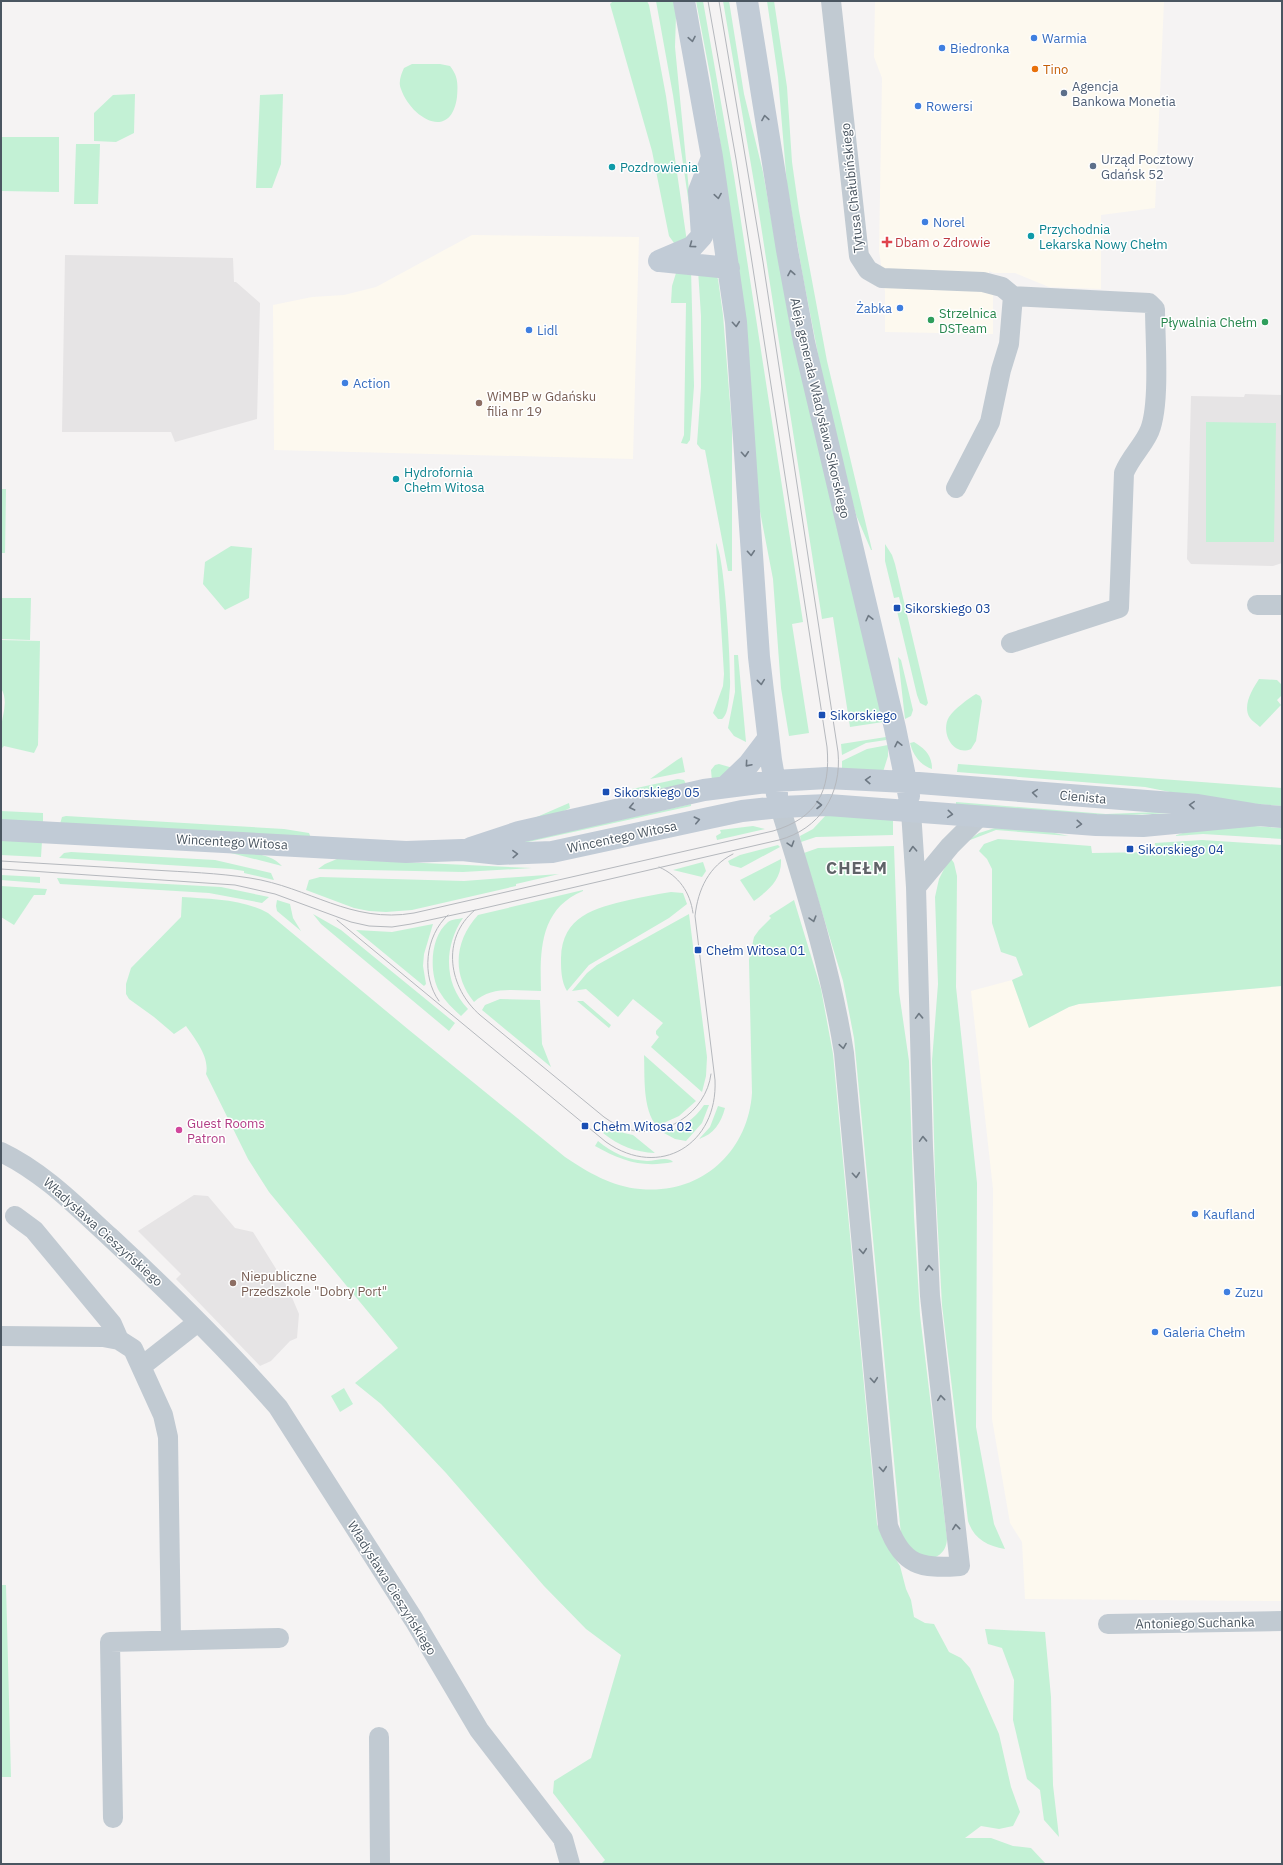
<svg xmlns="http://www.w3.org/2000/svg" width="1283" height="1865" font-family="'IBM Plex Sans',sans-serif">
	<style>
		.commercial { fill: #fdf9ef }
		.education { fill: #e6e4e5 }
		.green { fill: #c3f1d5 }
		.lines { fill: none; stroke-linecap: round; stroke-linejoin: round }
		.street { stroke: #c1cad2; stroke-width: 20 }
		.secondary { stroke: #c1cbd6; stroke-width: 22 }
		.tram { stroke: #b5b8bd; stroke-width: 1 }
		.oneway { stroke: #6e7984 }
		.oneway2 { stroke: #6e7983 }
		.shop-dot { fill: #3f7fe0; stroke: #fff; stroke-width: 1.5 }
		.food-dot { fill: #e8710a; stroke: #fff; stroke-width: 1.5 }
		.service-dot { fill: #5c6f8a; stroke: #fff; stroke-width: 1.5 }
		.culture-dot { fill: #0f9aa8; stroke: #fff; stroke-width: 1.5 }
		.health-dot { fill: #e0444e; stroke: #fff; stroke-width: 1.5 }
		.leisure-dot { fill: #2e9e5b; stroke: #fff; stroke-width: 1.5 }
		.education-dot { fill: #8d6e63; stroke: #fff; stroke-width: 1.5 }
		.transit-dot { fill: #1a4fb4; stroke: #fff; stroke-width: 1.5 }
		.hotel-dot { fill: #d1479c; stroke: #fff; stroke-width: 1.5 }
		.labels { text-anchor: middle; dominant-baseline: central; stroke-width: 3; stroke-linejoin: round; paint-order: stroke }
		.shop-label { font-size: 13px; fill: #366cbe; stroke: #fff; text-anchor: start }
		.food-label { font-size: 13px; fill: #c56008; stroke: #fff; text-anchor: start }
		.service-label { font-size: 13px; fill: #4e5e75; stroke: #fff; text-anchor: start }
		.culture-label { font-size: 13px; fill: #0d838f; stroke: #fff; text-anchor: start }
		.street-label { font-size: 13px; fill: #4a5661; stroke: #fff }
		.health-label { font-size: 13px; fill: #be3a42; stroke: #fff; text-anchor: start }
		.leisure-label { font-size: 13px; fill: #27864d; stroke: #fff; text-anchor: start }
		.education-label { font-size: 13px; fill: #785e54; stroke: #fff; text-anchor: start }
		.transit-label { font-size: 13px; fill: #164399; stroke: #fff; text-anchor: start }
		.hotel-label { font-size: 13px; fill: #b23c85; stroke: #fff; text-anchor: start }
		.district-label { font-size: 17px; font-weight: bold; letter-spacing: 1px; fill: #5f6368; stroke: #fff }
	</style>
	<rect width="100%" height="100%" fill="#f5f3f3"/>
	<path class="commercial" d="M875 1H1164L1155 208 1101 215V289L1049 287 1015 273H994L989 271 988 294H993V334L885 332V292L879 251 882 78 874 57Z
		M472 235 639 237 633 459 274 450 273 305 312 297 344 295 376 287Z
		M1012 980 1029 1027 1069 1007 1079 1004 1282 986V1601L1025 1599 1022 1542 1010 1523 992 1419 993 1189 971 991Z"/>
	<path class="education" d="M65 255 233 258 234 282H236L260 303 257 419 175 442 171 432H62Z
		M1245 394 1282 395V563L1273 566 1191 564 1187 559 1191 396 1244 397Z
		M194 1195 208 1196 235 1228 253 1232 288 1288 299 1314 297 1338 290 1341 271 1361 260 1366 176 1279 181 1274 138 1231Z"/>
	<path class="green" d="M613 1H647L649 5 666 96 687 242 674 243 669 236 652 151 610 4Z
		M656 1H674L676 15 675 47 693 232 673 95Z
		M696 1H703L734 176 803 622 792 624 809 733 789 736 781 688 773 579 758 501 728 195 711 80Z
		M723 1H729L744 94 763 172 791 330 883 722 850 727 833 617 822 619 757 200Z
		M767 1H774L787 87 792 162 799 211 827 361 872 550H871L856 515 850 493 823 380 803 277 787 185 778 77Z
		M412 64H440L450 66C458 76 458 84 457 97 451 142 411 118 401 89 398 83 401 74 404 68Z
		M135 94 134 133 116 142 94 141V113L113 95Z
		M283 94 281 164 272 188H256L260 95Z
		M1 137H59V192L1 191Z
		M76 144H100L98 204H74Z
		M691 269 694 386 690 440 687 444 681 443 684 435 686 303H671L672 286 676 273Z
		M698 270 715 274 718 279 723 315 732 428V571H728L705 450 701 449 697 444 701 387V316Z
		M1206 422 1276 423 1274 542H1206Z
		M1 489H6L5 553H1Z
		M716 543C725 558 731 666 730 687 729 696 729 714 722 719H718L713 713 723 686 724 674Z
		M885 544 892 555 895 564 928 703 926 706 920 703 917 695 897 611 902 609 899 597 894 598 885 561Z
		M231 546 252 548 249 598 225 610 203 584 205 562Z
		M1 598H31L30 640 1 639Z
		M1 640 40 641 38 745 34 753 4 746 1 749C1 742 1 736 1 729 2 715 9 702 1 688Z
		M734 655H738L746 742 734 736 728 728 735 692Z
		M898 657 901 660 913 710 911 716 905 719Z
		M1259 679 1277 680 1282 685V695L1277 700 1281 705 1260 727C1257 724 1252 721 1250 718 1242 706 1252 690 1259 679Z
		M976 694 980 696 982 701 976 741 971 749C953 757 940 732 949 717 954 709 968 699 976 694Z
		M886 737V740L866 743 842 755 841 744Z
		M914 742C925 749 932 755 932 769 920 765 913 755 910 743Z
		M888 745V756L883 772 842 770V761L867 749Z
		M682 757 685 772 650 779 677 760Z
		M719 764 733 768 723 776 712 781 711 770 715 765Z
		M958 764 1282 788V806L1210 800 1145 787 957 772Z
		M678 779 684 780 688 788 633 793 632 789Z
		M956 802 1106 814 1158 812 1174 813 1106 816 956 805Z
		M569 803 570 808 547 819 516 826Z
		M691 804V806L510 846 525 841Z
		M1 811 43 813V822L1 820Z
		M827 814 893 817V835L816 837 801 842 800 836 813 829Z
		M66 816 284 829 309 833 311 838 60 824 62 817Z
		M753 826 765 829 717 840 716 836 721 833 720 830Z
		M1254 826 1282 828V839L1203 834 1174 836 1191 830Z
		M995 828 1045 831 1069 836 996 830 965 842 979 833Z
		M998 839 1091 846 1092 853 1154 852 1155 843 1202 840 1282 845V986L1079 1004 1069 1007 1029 1028 1012 980 1023 975 1016 957 1001 952 992 923V869L987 859 979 851 984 844Z
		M1 840 42 841 41 857 1 855Z
		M778 845 780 847 741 868 730 865 728 861 740 855Z
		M894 846 899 992 909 1061 914 1216 920 1315 947 1538C947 1547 943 1554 934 1558L916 1555 901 1535 854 1038 843 981 804 853 818 848Z
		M71 852 215 860 271 873 274 880 244 873V871L231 869 59 858 64 853Z
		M227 852C246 854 268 851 282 866Z
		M950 857 954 863 957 876 956 987 977 1183 976 1427 994 1524 1005 1549C987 1546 974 1539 968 1521L942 1305 935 1176 932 1061 938 984 935 897 939 879Z
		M337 859 532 868 463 872 318 869 325 864Z
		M781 859C782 879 769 890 754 901L740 880Z
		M703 862 706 871 702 877 673 870Z
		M559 874 516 884V886L412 910 386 912 369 911 354 908 306 890 309 880 320 877 464 881Z
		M1 875 40 877V883L1 880Z
		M57 878 221 887 269 897 262 903 209 893 60 884Z
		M1 886 47 889 45 895H34L14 925 1 917Z
		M583 890V891C539 909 540 952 541 991 518 991 492 985 474 1002 451 974 455 940 478 915Z
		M671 892 683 893 687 904 669 918 589 965 567 991C561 981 561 969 561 958 562 916 595 908 629 900 643 897 656 894 671 892Z
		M182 897C210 899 243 899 268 913L409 1030 565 1157C587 1172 613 1187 640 1189 700 1195 748 1153 752 1093L749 960 754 937 759 930 771 918 769 916 794 900 821 989 833 1054 877 1524 883 1539 900 1566 906 1589 911 1600 914 1617 925 1623 934 1624 949 1652 961 1658 970 1668 999 1734 1011 1787 1020 1812 1013 1826 999 1829 981 1826 965 1838H991L1013 1846 1031 1848 1046 1864H601L605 1860 553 1793 554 1781 591 1758 621 1655 586 1629 544 1586 446 1473 381 1404 355 1383 398 1348 269 1192 248 1159 206 1074C210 1057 195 1039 186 1026L174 1034 154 1017 129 999 126 994V984L131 968 181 917Z
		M277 900 290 904 293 918 301 931 277 911 276 906Z
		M313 914 341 930 455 1023 449 1031 321 924Z
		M689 914 707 1057 706 1076 702 1092 651 1047 659 1037 656 1034V1031L663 1023 633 999 618 1017 586 989 572 991 587 973 597 965Z
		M463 918C444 946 443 983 468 1009L461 1016C453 1009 445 1001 439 991 429 972 430 937 448 922 452 919 459 919 463 918Z
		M433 924 424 954 423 966 426 984 424 986 356 930 392 932Z
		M500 999 540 1000 542 1044 551 1067 482 1010 485 1005Z
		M577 1001H583L611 1025 609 1028Z
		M644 1055 696 1101 679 1116 657 1126C642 1110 645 1074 644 1055Z
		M704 1105H709L702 1123 686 1141 675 1139 664 1133C680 1129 695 1119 704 1105Z
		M718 1106 725 1108C721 1123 714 1134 699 1139L710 1127Z
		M608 1126 624 1133 633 1135 655 1153C635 1152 619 1146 603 1133Z
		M598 1141C612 1153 628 1160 647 1161 655 1161 668 1156 673 1162 642 1168 622 1161 595 1146Z
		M344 1388 353 1404 340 1412 331 1396Z
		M1 1585H6L11 1777H1Z
		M985 1629 1045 1632 1051 1697 1053 1785 1059 1837 1044 1820 1040 1790 1027 1779 1013 1720 1014 1680 1002 1648 988 1644Z"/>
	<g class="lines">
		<path class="street" d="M831 1 859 256 868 270 882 278 983 282 1002 287 1013 296 1149 303 1155 309C1155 339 1161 410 1148 434 1141 448 1130 458 1124 473L1119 608 1011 643
			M956 488 990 422 1001 370 1009 344 1013 296
			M1257 605H1282
			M780 807C805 888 831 969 844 1053L888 1526C903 1566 921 1569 960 1566L930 1296 923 1148 916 887 911 811
			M916 887 950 846 979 817
			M1 1152C43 1172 76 1206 110 1237 168 1291 226 1347 278 1407L414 1620 479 1730 563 1839 570 1864
			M15 1216 34 1230 112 1324 119 1340
			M1 1336 103 1337 119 1340 133 1349 163 1415 168 1437 171 1639
			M142 1366 198 1322
			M1108 1624 1282 1621
			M379 1737 380 1864
			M113 1818 110 1642 279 1638"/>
		<path class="secondary" d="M684 1 712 157 736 322 759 657 771 760 777 794
			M747 1 787 250 804 342 895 728 909 796
			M659 261 692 247 702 236 699 191 711 160
			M660 261 729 268
			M725 787 749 764 768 739
			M1 830 406 852 462 850 499 854 552 852 709 818 742 811 780 807 828 805 1096 825 1143 826 1259 815
			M471 848 519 832 704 790 775 781 827 778 906 782 1198 805 1259 815 1282 817"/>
		<path class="tram" d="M1 861C52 864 102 867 153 870 185 872 218 873 250 878 309 887 351 924 414 913L773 831C817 818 831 791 827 747L736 159 708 1
			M659 867C679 876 690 892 693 913
			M1 869 235 885 275 894 351 922 369 926 392 927 411 924 476 910 779 840C820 829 842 794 838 752L763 262 719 1
			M475 910C440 939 449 988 480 1015L604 1117C611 1122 618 1126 626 1129 664 1140 706 1113 711 1074
			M337 920 606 1142C660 1180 718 1144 715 1080L695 916C698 889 709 866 733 854
			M439 1001C421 976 425 936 448 915"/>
	</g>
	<defs><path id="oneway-chevron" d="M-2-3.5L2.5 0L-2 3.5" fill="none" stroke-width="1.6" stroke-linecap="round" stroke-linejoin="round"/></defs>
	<g class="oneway">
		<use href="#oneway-chevron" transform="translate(692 39) rotate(79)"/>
		<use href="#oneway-chevron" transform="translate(765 118) rotate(-99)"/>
		<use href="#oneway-chevron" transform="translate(718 196) rotate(81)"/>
		<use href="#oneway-chevron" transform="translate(692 245) rotate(144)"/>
		<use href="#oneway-chevron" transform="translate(791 273) rotate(-100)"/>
		<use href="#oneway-chevron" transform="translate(736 324) rotate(85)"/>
		<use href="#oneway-chevron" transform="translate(745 454) rotate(86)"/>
		<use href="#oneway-chevron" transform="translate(751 553) rotate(86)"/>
		<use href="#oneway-chevron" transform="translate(869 618) rotate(-103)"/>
		<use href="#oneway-chevron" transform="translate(761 682) rotate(84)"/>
		<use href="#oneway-chevron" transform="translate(898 744) rotate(-102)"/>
		<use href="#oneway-chevron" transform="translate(748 764) rotate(131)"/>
		<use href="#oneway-chevron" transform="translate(868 780) rotate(-177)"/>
		<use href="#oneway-chevron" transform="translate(1035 793) rotate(-175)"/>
		<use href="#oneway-chevron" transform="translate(819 805)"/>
		<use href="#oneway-chevron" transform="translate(1192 805) rotate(-176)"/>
		<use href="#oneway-chevron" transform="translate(632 807) rotate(167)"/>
		<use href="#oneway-chevron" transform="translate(950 814) rotate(5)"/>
		<use href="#oneway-chevron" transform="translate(697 820) rotate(-13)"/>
		<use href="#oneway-chevron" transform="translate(1079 824) rotate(4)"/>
		<use href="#oneway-chevron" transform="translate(515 854) rotate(-2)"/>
	</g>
	<g class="oneway2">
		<use href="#oneway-chevron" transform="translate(791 844) rotate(73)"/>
		<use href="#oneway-chevron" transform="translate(913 849) rotate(-93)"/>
		<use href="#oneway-chevron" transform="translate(813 919) rotate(74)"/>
		<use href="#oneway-chevron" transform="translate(919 1016) rotate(-92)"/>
		<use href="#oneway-chevron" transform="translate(843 1046) rotate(81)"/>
		<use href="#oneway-chevron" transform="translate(923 1139) rotate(-92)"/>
		<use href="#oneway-chevron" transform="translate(856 1175) rotate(85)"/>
		<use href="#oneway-chevron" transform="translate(863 1251) rotate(85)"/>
		<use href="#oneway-chevron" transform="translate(929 1268) rotate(-93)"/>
		<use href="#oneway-chevron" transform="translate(874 1380) rotate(85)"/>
		<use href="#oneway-chevron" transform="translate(941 1398) rotate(-96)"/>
		<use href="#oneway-chevron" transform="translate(883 1469) rotate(85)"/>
		<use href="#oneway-chevron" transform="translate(956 1527) rotate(-96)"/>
	</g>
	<g class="shop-dot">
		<circle cx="1034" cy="38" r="4"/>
		<circle cx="942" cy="48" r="4"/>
		<circle cx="918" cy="106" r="4"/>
		<circle cx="925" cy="222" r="4"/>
		<circle cx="900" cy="308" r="4"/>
		<circle cx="529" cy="330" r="4"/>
		<circle cx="345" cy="383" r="4"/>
		<circle cx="1195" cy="1214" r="4"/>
		<circle cx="1227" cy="1292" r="4"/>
		<circle cx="1155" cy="1332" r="4"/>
	</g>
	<circle class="food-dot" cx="1035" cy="69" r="4"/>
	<g class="service-dot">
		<circle cx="1064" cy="93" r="4"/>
		<circle cx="1093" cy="166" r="4"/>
	</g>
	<g class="culture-dot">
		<circle cx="612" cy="167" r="4"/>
		<circle cx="1031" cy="236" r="4"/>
		<circle cx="396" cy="479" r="4"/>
	</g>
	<path class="health-dot" d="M885 236h4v4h4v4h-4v4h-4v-4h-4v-4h4z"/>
	<g class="leisure-dot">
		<circle cx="931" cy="320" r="4"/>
		<circle cx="1265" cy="322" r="4"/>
	</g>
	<g class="education-dot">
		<circle cx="479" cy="403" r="4"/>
		<circle cx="233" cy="1283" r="4"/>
	</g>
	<g class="transit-dot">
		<rect x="893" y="604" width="8" height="8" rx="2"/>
		<rect x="818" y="711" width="8" height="8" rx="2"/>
		<rect x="602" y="788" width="8" height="8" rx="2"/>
		<rect x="1126" y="845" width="8" height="8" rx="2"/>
		<rect x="694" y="946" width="8" height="8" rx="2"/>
		<rect x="581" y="1122" width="8" height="8" rx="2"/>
	</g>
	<circle class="hotel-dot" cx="179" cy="1130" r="4"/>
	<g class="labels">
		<g class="shop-label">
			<text x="1042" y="38">Warmia</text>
			<text x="950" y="48">Biedronka</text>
			<text x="926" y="106">Rowersi</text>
			<text x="933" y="222">Norel</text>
			<text x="892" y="308" text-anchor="end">Żabka</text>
			<text x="537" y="330">Lidl</text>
			<text x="353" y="383">Action</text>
			<text x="1203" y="1214">Kaufland</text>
			<text x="1235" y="1292">Zuzu</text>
			<text x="1163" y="1332">Galeria Chełm</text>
		</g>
		<g class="food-label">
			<text x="1043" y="69">Tino</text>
		</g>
		<g class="service-label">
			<text x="1072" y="86">Agencja<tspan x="1072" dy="15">Bankowa Monetia</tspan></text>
			<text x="1101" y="159">Urząd Pocztowy<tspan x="1101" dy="15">Gdańsk 52</tspan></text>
		</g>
		<g class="culture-label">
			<text x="620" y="167">Pozdrowienia</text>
			<text x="1039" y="229">Przychodnia<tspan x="1039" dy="15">Lekarska Nowy Chełm</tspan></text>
			<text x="404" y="472">Hydrofornia<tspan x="404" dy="15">Chełm Witosa</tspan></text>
		</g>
		<g class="street-label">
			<text transform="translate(852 188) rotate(-96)">Tytusa Chałubińskiego</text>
			<text transform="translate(820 408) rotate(77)">Aleja generała Władysława Sikorskiego</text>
			<text transform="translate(1083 797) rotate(5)">Cienista</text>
			<text transform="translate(622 837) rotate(-12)">Wincentego Witosa</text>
			<text transform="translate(232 842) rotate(3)">Wincentego Witosa</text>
			<text transform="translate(103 1232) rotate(42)">Władysława Cieszyńskiego</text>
			<text transform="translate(392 1588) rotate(58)">Władysława Cieszyńskiego</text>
			<text transform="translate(1195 1623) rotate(-1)">Antoniego Suchanka</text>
		</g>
		<g class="health-label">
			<text x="895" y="242">Dbam o Zdrowie</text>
		</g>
		<g class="leisure-label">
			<text x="939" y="313">Strzelnica<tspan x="939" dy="15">DSTeam</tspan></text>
			<text x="1257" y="322" text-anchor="end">Pływalnia Chełm</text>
		</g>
		<g class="education-label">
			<text x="487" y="396">WiMBP w Gdańsku<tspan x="487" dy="15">filia nr 19</tspan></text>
			<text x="241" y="1276">Niepubliczne<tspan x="241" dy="15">Przedszkole "Dobry Port"</tspan></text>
		</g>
		<g class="transit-label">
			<text x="905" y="608">Sikorskiego 03</text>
			<text x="830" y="715">Sikorskiego</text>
			<text x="614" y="792">Sikorskiego 05</text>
			<text x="1138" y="849">Sikorskiego 04</text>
			<text x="706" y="950">Chełm Witosa 01</text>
			<text x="593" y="1126">Chełm Witosa 02</text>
		</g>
		<g class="hotel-label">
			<text x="187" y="1123">Guest Rooms<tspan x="187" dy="15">Patron</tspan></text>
		</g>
		<g class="district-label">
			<text x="857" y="868">CHEŁM</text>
		</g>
	</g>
	<rect width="1283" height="1865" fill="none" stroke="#4a5661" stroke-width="4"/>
</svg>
